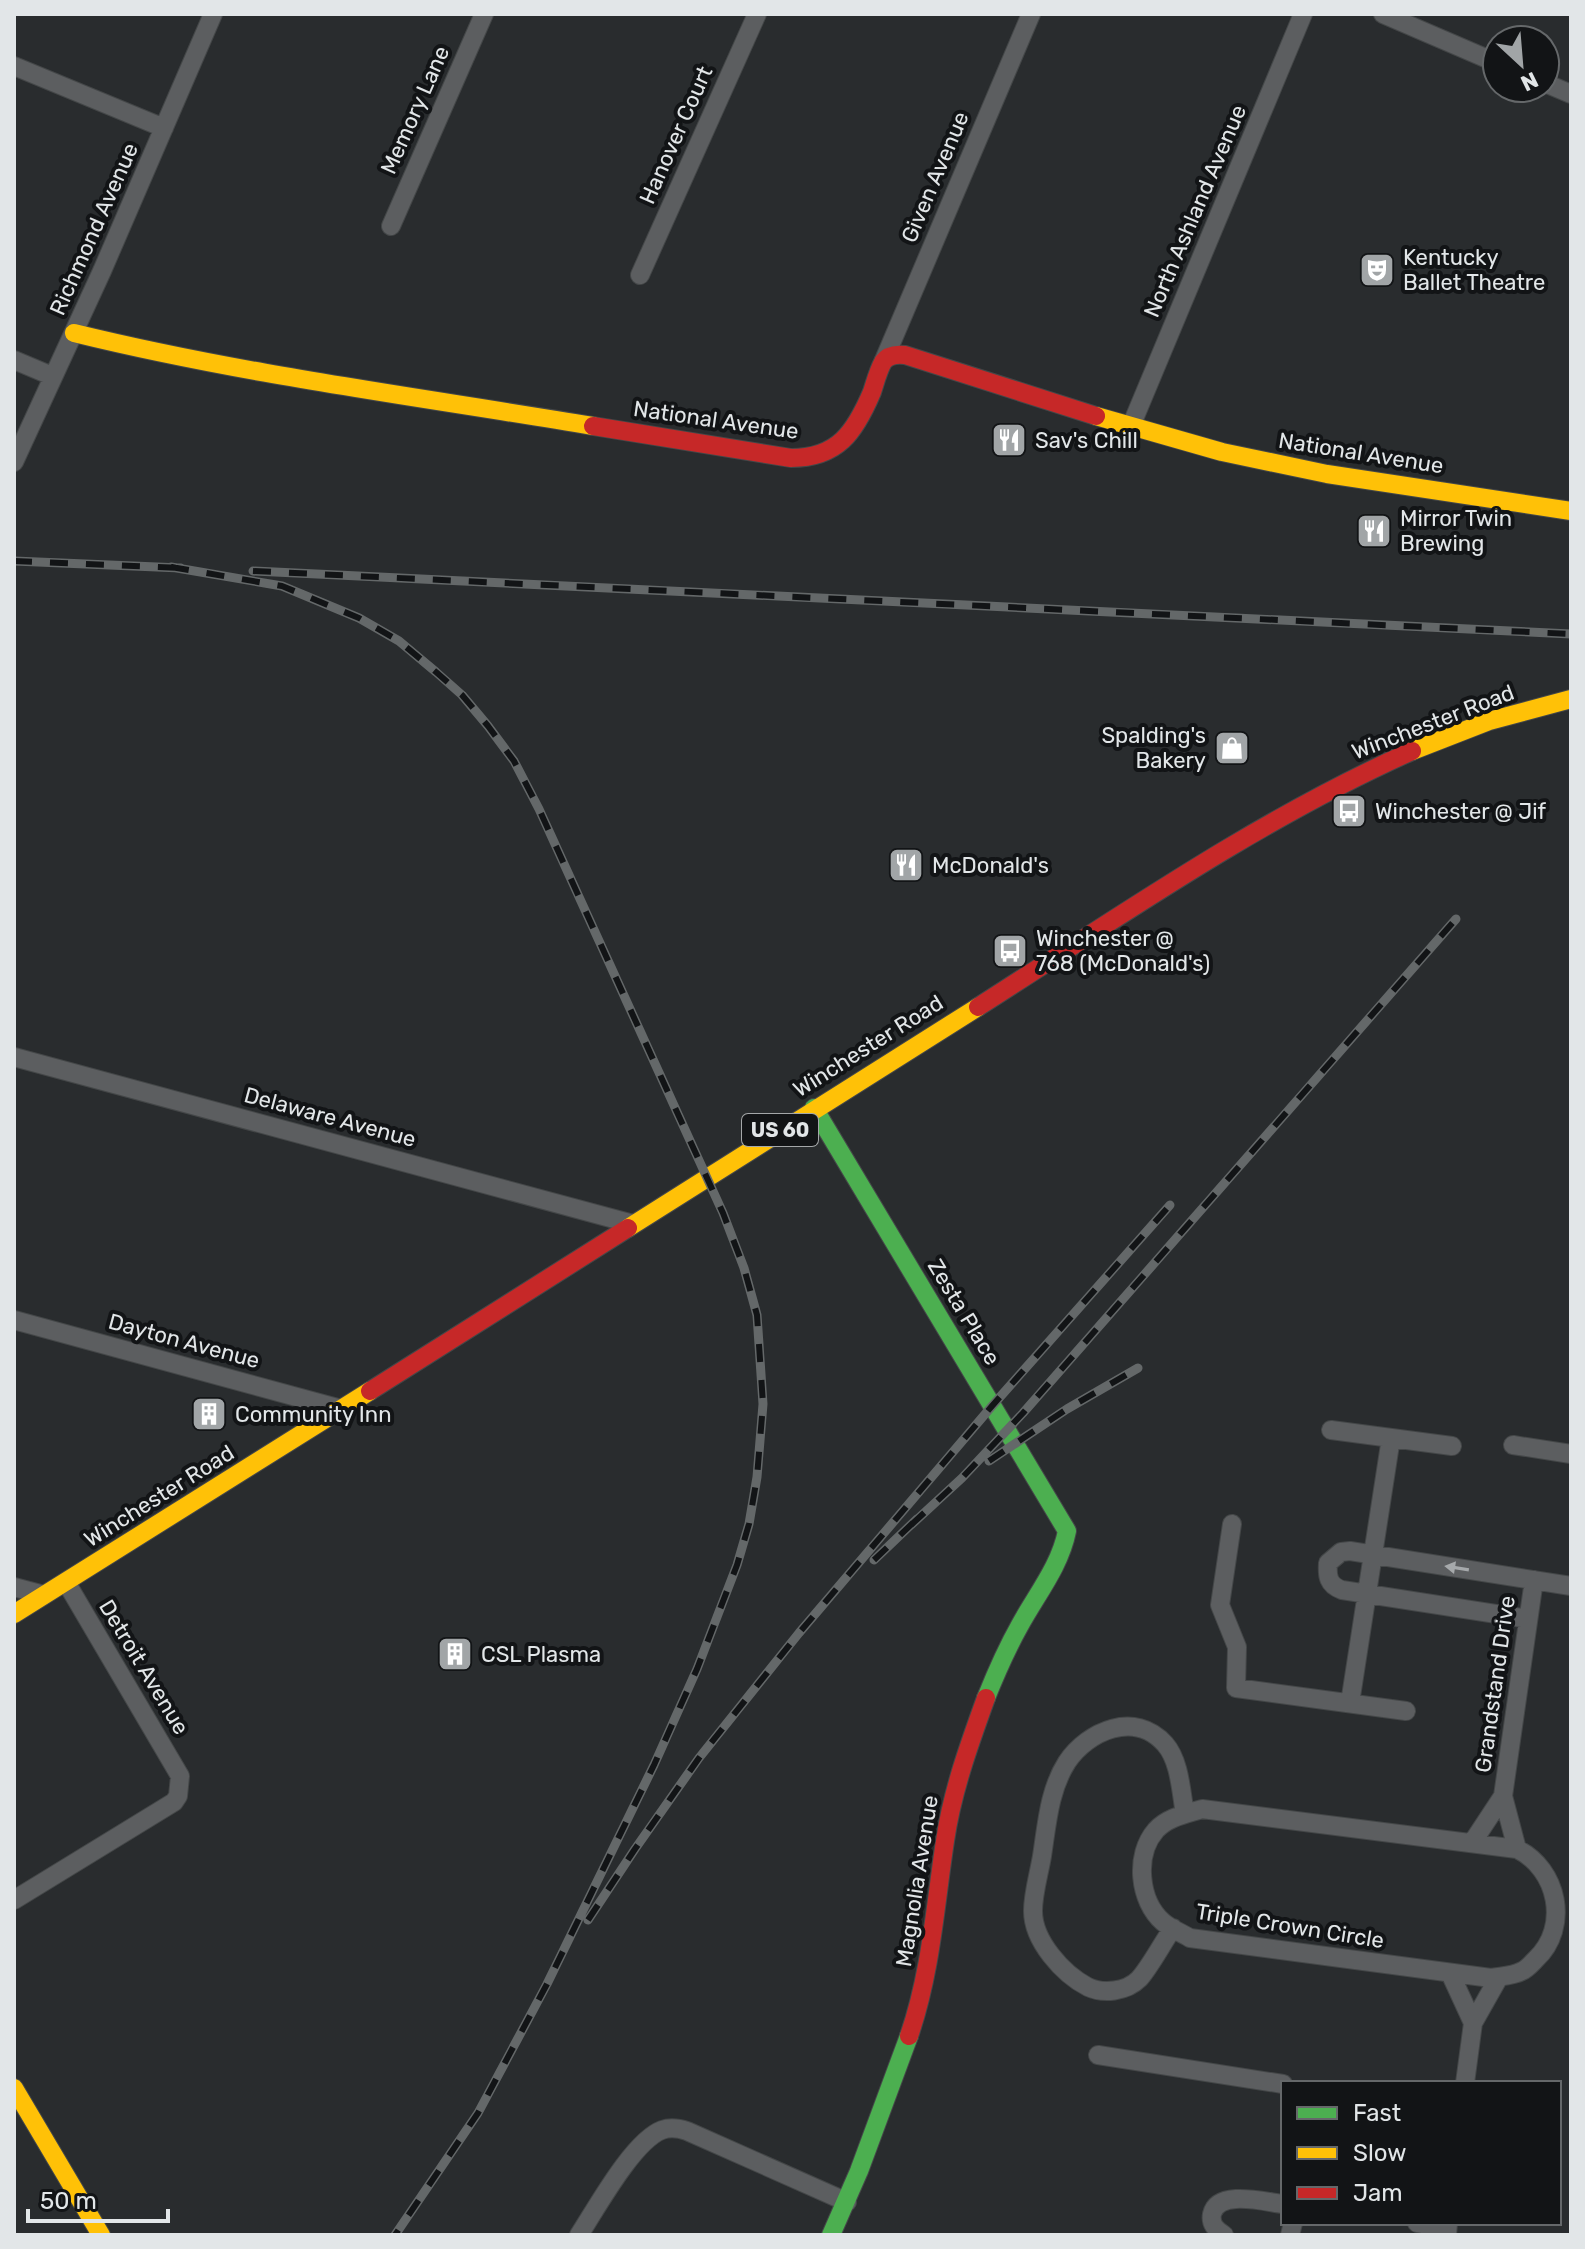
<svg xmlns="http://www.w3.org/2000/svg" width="1585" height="2249" font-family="Rubik,sans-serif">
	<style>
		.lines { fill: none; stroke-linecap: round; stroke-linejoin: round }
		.street-casing { stroke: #444748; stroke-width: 20 }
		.fast-casing { stroke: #444748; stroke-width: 20 }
		.slow-casing { stroke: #444748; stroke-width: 20 }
		.jam-casing { stroke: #444748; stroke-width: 20 }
		.street { stroke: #5c5e60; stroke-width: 18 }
		.fast { stroke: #4caf50; stroke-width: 18 }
		.slow { stroke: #ffc107; stroke-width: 18 }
		.jam { stroke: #c62828; stroke-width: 18 }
		.rail-casing { stroke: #646869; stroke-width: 9 }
		.rail { stroke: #121416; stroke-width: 6; stroke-dasharray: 18; stroke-linecap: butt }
		.oneway { fill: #a6a9ab }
		.labels { text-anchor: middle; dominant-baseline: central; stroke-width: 8; stroke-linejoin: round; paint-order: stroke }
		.shield { fill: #121416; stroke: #a4a7a9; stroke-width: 2 }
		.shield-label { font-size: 20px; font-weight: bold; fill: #e2e6e8 }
		.street-label { font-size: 22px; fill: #e2e6e8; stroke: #121416 }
		.poi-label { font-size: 22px; fill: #e2e6e8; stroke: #121416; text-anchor: start }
	</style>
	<rect width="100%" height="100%" fill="#292c2e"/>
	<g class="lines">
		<g class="street-casing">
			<path id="street" d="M1383 14 1497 63
				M14 66 164 128
				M1545 83 1571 94
				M391 226 484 14
				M640 275 757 14
				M14 360 52 376
				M884 360 1031 14
				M1131 426 1303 14
				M14 462 102 271 213 14
				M14 1057 633 1224
				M14 1320 341 1409
				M1331 1430 1452 1446
				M1513 1445 1571 1454
				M1232 1524 1220 1605 1237 1647 1236 1688 1406 1711
				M14 1587 44 1595
				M1528 1619 1342 1590C1328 1585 1327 1576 1328 1563L1341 1552 1350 1551 1571 1586
				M1350 1703 1391 1438
				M1503 1796 1534 1580
				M1202 1809 1517 1849C1558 1869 1570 1927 1536 1959 1532 1963 1527 1969 1522 1971 1513 1976 1501 1976 1491 1978L1190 1938C1182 1933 1171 1929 1163 1922 1139 1901 1134 1855 1156 1830 1168 1817 1186 1814 1202 1809Z
				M1472 1843 1503 1796 1517 1849
				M14 1900 174 1802 178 1796 180 1776 66 1582
				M1173 1928C1163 1942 1150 1967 1139 1979 1126 1992 1103 1994 1088 1987 1063 1974 1033 1941 1033 1911 1033 1893 1039 1874 1042 1856 1047 1824 1049 1790 1067 1762 1088 1731 1135 1710 1165 1744 1180 1761 1181 1792 1185 1814
				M1450 1973 1473 2023 1499 1977
				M1098 2055 1283 2084
				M1465 2083 1473 2023
				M1417 2223 1427 2225 1436 2235
				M579 2235C596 2209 633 2141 662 2130 670 2127 678 2128 687 2131L847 2202
				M1224 2235C1216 2230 1210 2224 1212 2214 1218 2189 1265 2202 1283 2204
				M1290 2235 1293 2223
				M1447 2235 1448 2223"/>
		</g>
		<g class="fast-casing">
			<path id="fast" d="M814 1108 1067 1531C1060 1566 1037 1594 1020 1625 1007 1648 996 1673 986 1698
				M831 2235 859 2171 909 2036"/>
		</g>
		<g class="slow-casing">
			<path id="slow" d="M74 333C245 375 420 397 593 426
				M1096 416 1222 452 1327 474 1571 511
				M1412 751 1489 721 1571 699
				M628 1228 978 1007
				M14 1614 370 1391
				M14 2088 101 2235"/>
		</g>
		<g class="jam-casing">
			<path id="jam" d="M593 426 791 458C838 458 855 432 872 392 875 383 878 371 883 362 888 355 896 354 905 355L1096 416
				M978 1007C1119 917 1258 820 1412 751
				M370 1391 628 1228
				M909 2036C931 1972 935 1907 945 1841 952 1792 969 1745 986 1698"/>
		</g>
		<use href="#street" class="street"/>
		<use href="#fast" class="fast"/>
		<use href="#slow" class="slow"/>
		<use href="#jam" class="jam"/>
		<g class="rail-casing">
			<path id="rail" d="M14 561 181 568
				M171 567 282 586 359 618 399 641 436 672 462 695 488 726 514 761 539 809 723 1213 744 1268 757 1315 763 1404 757 1477 749 1524 737 1565 697 1669 654 1765 547 1984 478 2113 395 2235
				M253 571 1571 634
				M989 1461 1067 1409 1138 1368
				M911 1525 962 1478 1023 1413 1456 919
				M874 1560 917 1519
				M588 1920 635 1849 699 1758 799 1633 992 1406 1170 1205"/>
		</g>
		<use href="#rail" class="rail"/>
	</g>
	<defs><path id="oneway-solid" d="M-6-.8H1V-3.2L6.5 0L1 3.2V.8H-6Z" transform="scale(2)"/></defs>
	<use class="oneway" href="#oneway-solid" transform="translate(1457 1568) rotate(-171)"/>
	<defs>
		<g id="theatre-square" transform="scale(1.8)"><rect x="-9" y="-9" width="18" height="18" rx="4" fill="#a1a5a7" stroke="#121416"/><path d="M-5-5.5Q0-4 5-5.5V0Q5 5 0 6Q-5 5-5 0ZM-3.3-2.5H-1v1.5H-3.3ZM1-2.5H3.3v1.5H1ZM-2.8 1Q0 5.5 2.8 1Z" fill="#fff"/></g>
		<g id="restaurant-square" transform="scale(1.8)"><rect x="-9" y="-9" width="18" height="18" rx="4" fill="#a1a5a7" stroke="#121416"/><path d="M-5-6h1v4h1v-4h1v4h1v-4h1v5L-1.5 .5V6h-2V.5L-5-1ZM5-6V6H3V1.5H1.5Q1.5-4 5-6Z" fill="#fff"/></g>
		<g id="shop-square" transform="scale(1.8)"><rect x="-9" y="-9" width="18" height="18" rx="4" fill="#a1a5a7" stroke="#121416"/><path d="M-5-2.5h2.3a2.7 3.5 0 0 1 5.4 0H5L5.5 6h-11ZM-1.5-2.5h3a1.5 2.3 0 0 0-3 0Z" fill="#fff"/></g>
		<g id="bus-square" transform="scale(1.8)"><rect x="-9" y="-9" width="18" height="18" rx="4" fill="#a1a5a7" stroke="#121416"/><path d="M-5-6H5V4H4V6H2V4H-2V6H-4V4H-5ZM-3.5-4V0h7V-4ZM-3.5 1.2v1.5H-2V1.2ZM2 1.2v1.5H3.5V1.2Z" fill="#fff"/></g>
		<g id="building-square" transform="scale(1.8)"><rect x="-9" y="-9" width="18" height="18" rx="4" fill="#a1a5a7" stroke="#121416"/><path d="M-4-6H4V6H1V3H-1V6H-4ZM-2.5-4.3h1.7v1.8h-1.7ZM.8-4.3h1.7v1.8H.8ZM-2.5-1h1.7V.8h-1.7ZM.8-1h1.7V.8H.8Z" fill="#fff"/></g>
	</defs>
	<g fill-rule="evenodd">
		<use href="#theatre-square" x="1377" y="270"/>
		<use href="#restaurant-square" x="1009" y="440"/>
		<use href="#restaurant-square" x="1374" y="531"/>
		<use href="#shop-square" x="1232" y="748"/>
		<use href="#bus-square" x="1349" y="811"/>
		<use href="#restaurant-square" x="906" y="865"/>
		<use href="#bus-square" x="1010" y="951"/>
		<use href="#building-square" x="209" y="1414"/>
		<use href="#building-square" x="455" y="1654"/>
	</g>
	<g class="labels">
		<rect class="shield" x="742" y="1114" width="76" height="32" rx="6"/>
		<g class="shield-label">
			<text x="780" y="1130">US 60</text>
		</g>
		<g class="street-label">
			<text transform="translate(415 110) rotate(-66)">Memory Lane</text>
			<text transform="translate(676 135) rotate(-66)">Hanover Court</text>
			<text transform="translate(935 177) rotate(-67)">Given Avenue</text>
			<text transform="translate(1195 211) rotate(-67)">North Ashland Avenue</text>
			<text transform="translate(94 229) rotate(-66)">Richmond Avenue</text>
			<text transform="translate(716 420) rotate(8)">National Avenue</text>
			<text transform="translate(1361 453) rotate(9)">National Avenue</text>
			<text transform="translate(1433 722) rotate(-21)">Winchester Road</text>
			<text transform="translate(868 1046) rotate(-32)">Winchester Road</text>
			<text transform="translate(330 1117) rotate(15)">Delaware Avenue</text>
			<text transform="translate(964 1312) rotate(59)">Zesta Place</text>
			<text transform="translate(184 1341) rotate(15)">Dayton Avenue</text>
			<text transform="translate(159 1496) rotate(-32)">Winchester Road</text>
			<text transform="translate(144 1667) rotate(59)">Detroit Avenue</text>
			<text transform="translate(1495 1684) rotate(-82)">Grandstand Drive</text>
			<text transform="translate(917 1881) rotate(-81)">Magnolia Avenue</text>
			<text transform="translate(1290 1926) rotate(9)">Triple Crown Circle</text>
		</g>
		<g class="poi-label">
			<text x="1403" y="257">Kentucky<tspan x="1403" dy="25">Ballet Theatre</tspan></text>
			<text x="1035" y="440">Sav's Chill</text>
			<text x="1400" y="518">Mirror Twin<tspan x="1400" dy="25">Brewing</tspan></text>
			<text x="1206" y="735" text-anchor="end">Spalding's<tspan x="1206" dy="25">Bakery</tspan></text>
			<text x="1375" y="811">Winchester @ Jif</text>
			<text x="932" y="865">McDonald's</text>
			<text x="1036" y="938">Winchester @<tspan x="1036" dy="25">768 (McDonald's)</tspan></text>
			<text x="235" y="1414">Community Inn</text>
			<text x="481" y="1654">CSL Plasma</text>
		</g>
	</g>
	<rect width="1585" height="2249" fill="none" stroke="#e2e6e8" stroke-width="32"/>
	<rect x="1281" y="2081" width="280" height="144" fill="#121416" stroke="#65686a" stroke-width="2"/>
	<rect x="1297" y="2107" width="40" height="12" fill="#4caf50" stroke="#65686a" stroke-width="2"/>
	<text x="1353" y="2121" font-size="24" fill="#e2e6e8">Fast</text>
	<rect x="1297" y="2147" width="40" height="12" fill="#ffc107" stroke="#65686a" stroke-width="2"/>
	<text x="1353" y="2161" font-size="24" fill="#e2e6e8">Slow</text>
	<rect x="1297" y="2187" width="40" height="12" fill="#c62828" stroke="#65686a" stroke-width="2"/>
	<text x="1353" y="2201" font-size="24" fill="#e2e6e8">Jam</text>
	<g transform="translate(1521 64) rotate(154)"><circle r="38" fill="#121416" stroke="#65686a" stroke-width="2"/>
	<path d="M0-6L14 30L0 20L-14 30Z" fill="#a1a5a7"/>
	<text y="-12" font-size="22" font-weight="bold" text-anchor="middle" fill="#e2e6e8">N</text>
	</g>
	<path d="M28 2209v12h140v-12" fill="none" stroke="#e2e6e8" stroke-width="4"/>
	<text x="40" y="2209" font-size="24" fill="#e2e6e8" stroke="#121416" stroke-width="6" paint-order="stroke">50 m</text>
</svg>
